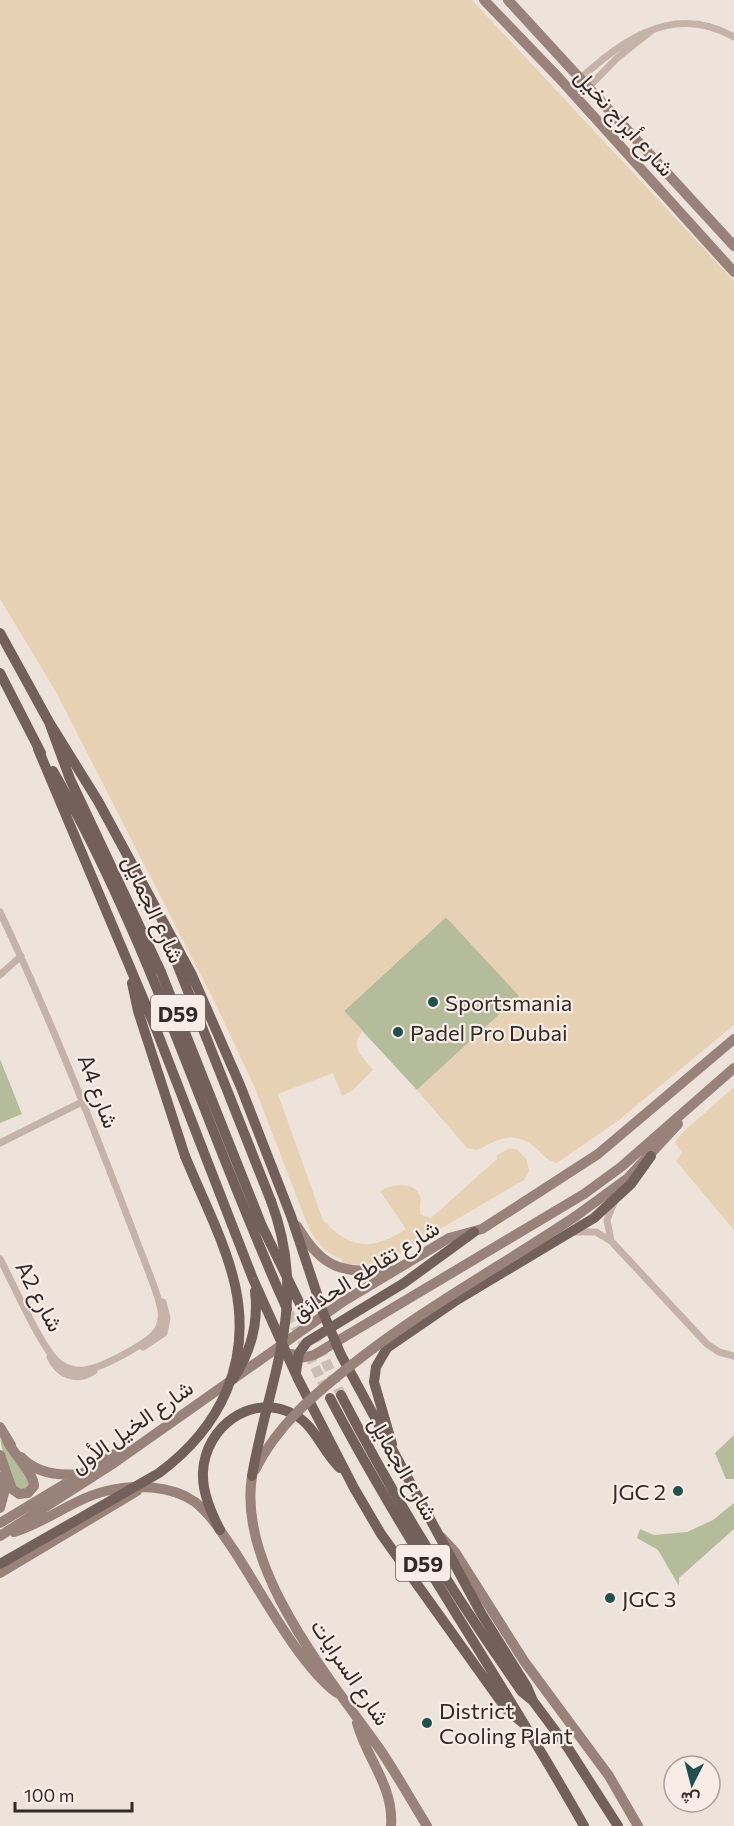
<svg xmlns="http://www.w3.org/2000/svg" width="734" height="1826" font-family="Commissioner,Vazirmatn,sans-serif">
	<style>
		.green { fill: #b4bc9c }
		.sand { fill: #e7d1b4 }
		.lines { fill: none; stroke-linecap: round; stroke-linejoin: round }
		.primary-tunnel { stroke: #c9beb6; stroke-width: 10; stroke-dasharray: 10 5; stroke-linecap: butt }
		.street { stroke: #c5b2a8; stroke-width: 7 }
		.secondary { stroke: #988279; stroke-width: 10 }
		.primary { stroke: #73605a; stroke-width: 10 }
		.secondary-bridge { stroke: #988279; stroke-width: 10 }
		.primary-bridge { stroke: #73605a; stroke-width: 10 }
		.poi-dot { fill: #21504e; stroke: #f7ede6; stroke-width: 2 }
		.labels { text-anchor: middle; dominant-baseline: central; stroke-width: 4.5; stroke-linejoin: round; paint-order: stroke }
		.shield { fill: #f7ede6; stroke: #6e6460; stroke-width: 1.5 }
		.shield-label { font-size: 21px; font-weight: bold; fill: #332a27 }
		.street-label { font-size: 22px; fill: #332a27; stroke: #f7ede6 }
		.poi-label { font-size: 22px; fill: #332a27; stroke: #f7ede6; text-anchor: start }
	</style>
	<rect width="100%" height="100%" fill="#eee3da"/>
	<path class="green" d="M446 917 520 996 417 1090 344 1011Z
		M0 1059 22 1114 0 1123Z
		M0 1434 31 1479V1489H17C12 1470 0 1453 0 1434Z
		M734 1435V1479H726L715 1453Z
		M734 1503V1529L679 1578V1586L658 1550 637 1538 640 1529 654 1535 687 1532 713 1520Z"/>
	<path class="sand" d="M0 0H472L734 281V1025L619 1120 557 1163C547 1160 545 1157 538 1150 515 1129 501 1138 477 1150L467 1148 417 1090 519 996 446 917 344 1011 363 1031C349 1047 362 1056 373 1070L352 1091 342 1096 333 1073 278 1094 323 1220C351 1250 372 1251 406 1229L380 1191C390 1185 414 1180 420 1196 422 1202 418 1208 421 1215L431 1218 497 1159V1155L510 1148 518 1150 527 1160 529 1171 524 1180 397 1254 373 1265 342 1264V1259C326 1254 319 1244 310 1231L254 1086 217 1007 55 690 0 599Z
		M734 1087V1230L676 1161 682 1153 675 1142 683 1132Z"/>
	<g class="lines">
		<path class="primary-tunnel" d="M301 1306 341 1395
			M289 1313 328 1394"/>
		<path class="street" d="M569 89C615 46 669 0 734 37
			M577 99 616 59 651 31
			M0 912C58 1034 106 1160 154 1286 158 1299 165 1314 159 1327 153 1342 101 1368 85 1370 76 1371 66 1368 59 1363 42 1350 12 1281 0 1259
			M0 975 21 956
			M0 1143 84 1101
			M574 1232H596L611 1241 707 1344 719 1352 734 1356
			M611 1241 607 1220 614 1203
			M143 1347 164 1333 167 1318 163 1302
			M50 1357C58 1375 77 1383 94 1371"/>
		<path class="secondary" d="M484 0 559 78 734 272
			M508 0 734 246
			M576 1216 628 1178 678 1124
			M297 1226C324 1270 341 1273 391 1270
			M292 1354 301 1358 314 1355 584 1194 621 1167 734 1068
			M0 1427 11 1445
			M0 1455 12 1489 19 1494 28 1493 34 1486C34 1473 13 1454 7 1440
			M21 1457C36 1473 58 1476 79 1474
			M252 1476C237 1568 328 1676 379 1748 396 1773 411 1800 427 1826
			M0 1508 4 1493V1475
			M0 1523 123 1449
			M14 1532C47 1522 73 1499 106 1491 134 1484 171 1485 195 1502 212 1515 223 1535 235 1552 261 1592 300 1666 337 1693
			M0 1536 114 1463 344 1301 449 1238 482 1229 598 1154 734 1039
			M441 1537 455 1552 524 1661 609 1776 638 1826
			M0 1573 137 1491
			M357 1723C367 1760 394 1786 391 1826"/>
		<path class="primary" d="M0 633 49 722 70 779 161 972 262 1226 301 1306
			M0 673 41 753
			M49 722 98 801 192 975 240 1085 291 1216 324 1315 341 1355 481 1613 527 1687 533 1701
			M38 749 156 1029 253 1279 298 1379 354 1488 381 1534 507 1710 524 1724
			M53 771C151 941 206 1131 287 1309
			M166 936 271 1201
			M132 983 138 1011 185 1156
			M296 1372 299 1353 307 1342 404 1283 474 1232
			M233 1379C251 1352 259 1324 255 1291
			M341 1395C394 1498 455 1597 522 1692L533 1701 568 1748 618 1826
			M330 1398C407 1545 503 1681 584 1826
			M392 1444 374 1382 376 1367 387 1348 457 1300 594 1218 631 1184 651 1156
			M220 1530C211 1512 202 1492 203 1472 205 1427 252 1391 295 1415 316 1427 322 1451 340 1468"/>
		<path class="secondary-bridge" d="M255 1470C277 1426 310 1398 349 1367 420 1310 500 1267 576 1216"/>
		<path class="primary-bridge" d="M252 1476C269 1376 310 1304 271 1201
			M0 1564 159 1473C221 1427 252 1362 235 1285 225 1241 202 1198 185 1156"/>
	</g>
	<g class="poi-dot">
		<circle cx="433" cy="1002" r="6"/>
		<circle cx="398" cy="1032" r="6"/>
		<circle cx="678" cy="1491" r="6"/>
		<circle cx="610" cy="1598" r="6"/>
		<circle cx="427" cy="1723" r="6"/>
	</g>
	<g class="labels">
		<g class="shield">
			<rect x="151" y="995" width="54" height="36" rx="4.5"/>
			<rect x="396" y="1545" width="54" height="36" rx="4.5"/>
		</g>
		<g class="shield-label">
			<text x="178" y="1013">D59</text>
			<text x="423" y="1563">D59</text>
		</g>
		<g class="street-label">
			<text transform="translate(625 122) rotate(48)">شارع أبراج نخيل</text>
			<text transform="translate(154 909) rotate(65)">شارع الجمايل</text>
			<text transform="translate(99 1091) rotate(69)">A4 شارع</text>
			<text transform="translate(365 1270) rotate(-32)">شارع تقاطع الحدائق</text>
			<text transform="translate(40 1296) rotate(62)">A2 شارع</text>
			<text transform="translate(131 1426) rotate(-35)">شارع الخيل الأول</text>
			<text transform="translate(404 1468) rotate(60)">شارع الجمايل</text>
			<text transform="translate(351 1672) rotate(56)">شارع السرايات</text>
		</g>
		<g class="poi-label">
			<text x="445" y="1002">Sportsmania</text>
			<text x="410" y="1032">Padel Pro Dubai</text>
			<text x="666" y="1491" text-anchor="end">JGC 2</text>
			<text x="622" y="1598">JGC 3</text>
			<text x="439" y="1710">District<tspan x="439" dy="25">Cooling Plant</tspan></text>
		</g>
	</g>
	<g transform="translate(692 1784) rotate(186)"><circle r="28" fill="#f7ede6" stroke="#a99f9a" stroke-width="1.5"/>
	<path d="M0-4.5L10 22L0 15L-10 22Z" fill="#21504e"/>
	<text y="-9" font-size="16" font-weight="bold" text-anchor="middle" fill="#332a27">ش</text>
	</g>
	<path d="M15 1802v9h117v-9" fill="none" stroke="#332a27" stroke-width="3"/>
	<text x="24" y="1802" font-size="18" fill="#332a27" stroke="#f7ede6" stroke-width="4.5" paint-order="stroke">100 m</text>
</svg>
